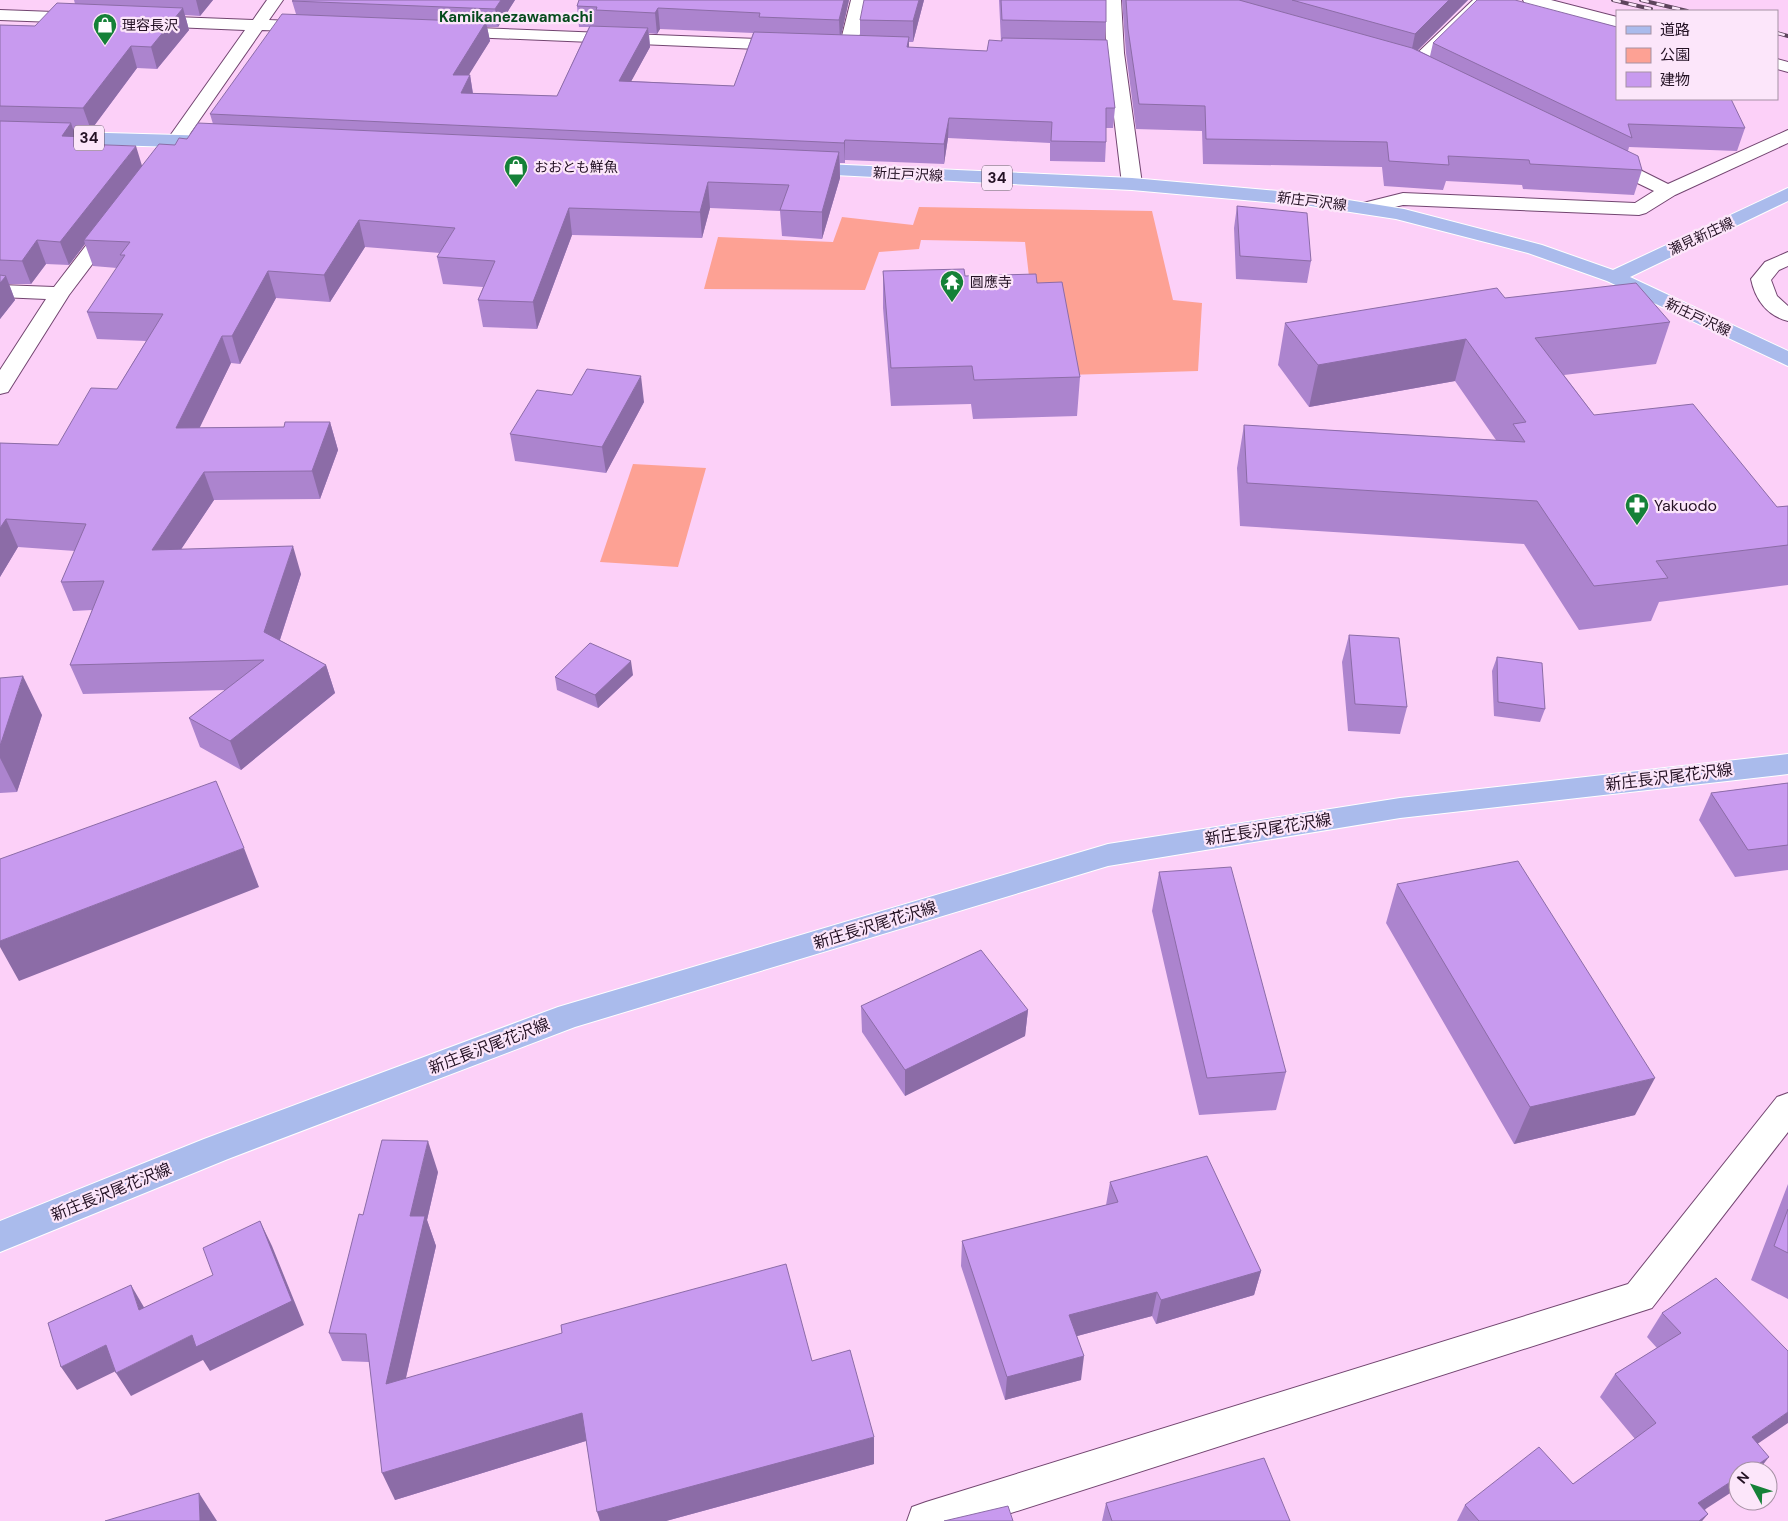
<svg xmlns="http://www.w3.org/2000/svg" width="1788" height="1521" font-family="'DM Sans','Noto Sans JP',sans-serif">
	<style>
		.green { fill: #fda194 }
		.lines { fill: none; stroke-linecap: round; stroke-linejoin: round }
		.minor-casing { stroke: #724570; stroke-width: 2 }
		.major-casing { stroke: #fff; stroke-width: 2 }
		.minor { fill: #fff; fill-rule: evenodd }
		.major { fill: #aabbec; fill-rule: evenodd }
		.rail-casing { stroke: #5d445c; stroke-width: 4 }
		.rail { stroke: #fce6fa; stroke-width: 2.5; stroke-dasharray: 8; stroke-linecap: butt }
		.wall { fill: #ac84ce; fill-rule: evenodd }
		.shaded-wall { fill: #8c6ca7 }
		.building { fill: #c89aef; stroke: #8c6ca7 }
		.labels { text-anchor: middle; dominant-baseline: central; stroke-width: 4.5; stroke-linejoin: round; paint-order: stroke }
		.far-poi-label { font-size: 14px; fill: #231123; stroke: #fce6fa; text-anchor: start }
		.far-street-label { font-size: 14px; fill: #231123; stroke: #fce6fa }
		.far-neighbourhood-label { font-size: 15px; font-weight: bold; fill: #064b1d; stroke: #fce6fa }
		.shield { fill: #fce6fa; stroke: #645164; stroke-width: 1 }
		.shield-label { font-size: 15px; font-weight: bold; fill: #231123 }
		.poi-label { font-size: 16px; fill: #231123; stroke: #fce6fa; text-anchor: start }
		.street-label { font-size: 16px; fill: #231123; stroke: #fce6fa }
	</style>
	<rect width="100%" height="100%" fill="#fcd0f8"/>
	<path class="green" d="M919 207 1152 211 1173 300 1202 303 1198 371 1067 375 1030 285 1025 242 921 240 919 249 879 252 865 290 704 289 718 237 833 242 842 217 913 225Z
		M633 464 706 468 678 567 600 562Z"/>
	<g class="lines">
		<g class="minor-casing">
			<path id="minor" d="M267 0H283L269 20 311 22 317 23 319 27 317 31 311 32 262 30 166 168H152L150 164 245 30 149 26 143 25 141 21 143 17 149 16 253 20Z
				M851 0H867L857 48 854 52H842L839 48Z
				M1105 0H1121L1124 53 1142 184 1139 188H1125L1122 184 1107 58 1065 56 1062 52 1065 48H1106Z
				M1473 0H1491L1420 70H1408L1405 66 1408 62Z
				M1523 0H1551L1617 17V27L1525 4Z
				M0 10 81 13 87 14 89 18 87 22 81 23 0 20Z
				M451 27 785 40 791 41 794 45 791 49 785 50 445 36 442 32 445 28Z
				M1777 59 1788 62V72L1777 69Z
				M1788 130V143L1675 195 1646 213 1639 215 1403 205 1366 214 1359 212 1356 208 1359 204 1403 193 1635 203 1654 191 1600 165 1598 161 1600 157H1614L1668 184Z
				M111 220 118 222 121 226 69 295 8 392 0 394V370L46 299 0 297V285L54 287 104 222Z
				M1788 252V266L1779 270 1771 280 1777 296 1788 306V321C1767 316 1755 299 1751 279L1765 262Z
				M1788 1093V1132L1652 1308 986 1521H907L912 1507 926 1502 1628 1284 1777 1097Z"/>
		</g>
		<g class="major-casing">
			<path id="major" d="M0 130 214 136 221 138 223 142 221 146 214 148 0 142Z
				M802 163 1132 178 1311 194 1404 209 1542 245 1613 270 1788 188V201L1630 277 1788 351V366L1607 281 1528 253 1396 219 1311 206 1132 190 795 173 793 169 795 165Z
				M1788 754V774L1400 818 1108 866 575 1027 228 1159 0 1252V1221L204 1139 558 1007 1108 844 1400 798Z"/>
		</g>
		<use href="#minor" class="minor"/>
		<use href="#major" class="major"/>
		<g class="rail-casing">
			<path id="rail" d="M1613 0 1651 9
				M1641 0 1687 11
				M1777 33 1788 36"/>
		</g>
		<use href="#rail" class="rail"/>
	</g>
	<path class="wall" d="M74 0H213L200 16 185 15 189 30 157 69 137 68 91 130H74L76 136 88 145 142 166 175 145 213 124 210 114 296 14 292 1 294 0H515L498 27H487L490 41 468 75H470L473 93 557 96 589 27H579L577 6 579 0H849L841 35H860V20L924 0 913 42H909V47L987 51 1001 41 999 0H1106V22L1105 40 1115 108 1113 128H1106V142L1105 162 1050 161V143L948 138 944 164 845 160V163H840V178L822 239 782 236 780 211 710 208 702 238 572 235 537 329 483 327 478 300 483 287 443 284 437 257 440 253 365 247 330 302 276 298 240 364 231 363 199 428 284 427 330 422 338 450 320 499 214 500 181 549 301 574 280 640 326 665 335 693 241 770 200 747 189 718 226 690 83 694 70 665 92 610 73 611 61 582 75 551 18 547 0 577V443L58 445 117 389 146 341 97 339 87 312 117 268 93 266 85 244 69 265 46 264 31 284H9L15 300 0 319V25L35 26 75 4ZM660 29 753 33 734 86 631 81 650 47 649 33 657 34Z
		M1122 0H1468L1418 50 1430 56 1433 43 1616 27 1617 25V99L1745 128 1737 151 1629 147 1628 151 1642 170 1634 195 1523 189 1522 185 1446 181 1443 190 1384 186 1382 167 1203 164 1202 131 1136 129 1126 53Z
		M1237 206 1311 261 1307 283 1236 279 1234 228Z
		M883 271 965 276 1037 283 1080 377 1077 416 973 419 971 404 891 406 883 308Z
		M1505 298 1670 322 1656 364 1564 375 1594 415 1777 507 1788 506V585L1659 602 1651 621 1579 630 1524 544 1240 526 1237 468 1244 425 1496 440 1455 381 1309 407 1278 365 1285 323Z
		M572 395 644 402 606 473 515 461 510 434Z
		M1349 635 1407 707 1400 734 1348 731 1342 662Z
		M1497 657 1545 709 1540 722 1494 716 1492 671Z
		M633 675 598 708 557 690 555 677Z
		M0 678 42 715 17 792 0 793Z
		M1788 783V870L1735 877 1699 820 1711 793Z
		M1159 872 1286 1072 1276 1110 1199 1115 1152 911Z
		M1397 884 1635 1115 1514 1144 1386 923Z
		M861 1006 1028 1010 1025 1036 905 1096 862 1032Z
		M438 1172 427 1220 436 1246 406 1378 812 1361 874 1464 666 1521H600L586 1441 395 1500 369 1362 342 1361 329 1333 363 1215Z
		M1110 1182 1261 1271 1254 1295 1156 1324 1152 1316 1077 1336 1081 1380 1005 1400 961 1266 962 1241 1106 1205Z
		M1788 1184V1299L1751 1280Z
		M1716 1278 1757 1444 1705 1510 1708 1514 1702 1521H1457L1465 1505 1573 1484 1635 1439 1600 1397 1615 1374 1657 1348 1647 1337 1662 1313Z
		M1106 1503 1290 1521H1102Z"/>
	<path class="shaded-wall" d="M196 0H213L200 16Z
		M501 0H515L498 27 495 9Z
		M844 0H849L840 41 839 20Z
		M919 0H924L913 42V21Z
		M1449 0H1468L1410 58 1415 34Z
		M183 8 189 30 157 69 151 47Z
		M658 8 660 29 657 34 655 13Z
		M486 22 490 41 457 94 453 75Z
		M648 28 650 47 621 100 619 81Z
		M909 37V56L907 47Z
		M131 46 137 68 91 130 83 108Z
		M470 75 473 95 461 93Z
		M949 118 948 138 944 164V144Z
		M71 123 79 146 62 136Z
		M85 137 93 159 79 144Z
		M845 140V163L844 143Z
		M136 146 143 169 84 240 85 244 69 265 60 242Z
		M839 152 840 178 822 239V212Z
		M708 182 710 208 702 238 700 212Z
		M569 208 572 235 537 329 533 302Z
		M359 220 365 247 330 302 324 275Z
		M37 240 46 264 31 284 22 261Z
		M268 271 276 298 240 364 232 336Z
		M6 276 15 300 0 319V283Z
		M222 336 231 363 186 456 176 428Z
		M1466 339 1455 381 1309 407 1318 365Z
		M641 376 644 402 606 473 602 447Z
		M330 422 338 450 320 499 312 471Z
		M204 472 214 500 162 578 152 550Z
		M6 519 18 547 0 577V528Z
		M293 546 301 574 273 661 264 632Z
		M631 661 633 675 598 708 595 695Z
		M326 665 335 693 241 770 230 741Z
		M23 676 42 715 17 792 0 758V746Z
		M244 848 259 887 19 981 0 947V941Z
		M1028 1010 1025 1036 905 1096V1070Z
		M1655 1078 1635 1115 1514 1144 1530 1107Z
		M428 1141 438 1172 427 1220 436 1246 398 1412 386 1384 410 1216Z
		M260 1221 272 1246 304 1325 210 1371 203 1360 131 1396 116 1373 192 1335Z
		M1261 1271 1254 1295 1156 1324 1161 1300Z
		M131 1285 145 1309 139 1310Z
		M1157 1292 1152 1316 1066 1339 1069 1315Z
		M106 1345 122 1368 77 1390 61 1367Z
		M1084 1356 1081 1380 1005 1400 1007 1377Z
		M1788 1412V1423L1734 1460 1752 1437Z
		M582 1413 589 1440 395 1500 382 1473Z
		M874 1437V1464L666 1521H600L597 1512Z
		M1769 1457 1758 1471H1748Z
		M1738 1477V1488L1687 1521 1698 1503Z
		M199 1493 217 1521H200Z
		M1708 1514 1702 1521H1699Z"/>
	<path class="building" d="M294 0H501L495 9 292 1Z
		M579 0H844L839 20 759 17 760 13 658 8 655 13 596 10 597 7 577 6Z
		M864 0H919L913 21 860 20Z
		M1001 0H1106V22L1002 20Z
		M1126 0H1239L1412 48 1638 156 1642 170 1530 164 1529 160 1448 156 1449 165 1389 161 1387 142 1206 139 1205 106 1139 104 1128 29Z
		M1292 0H1449L1415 34Z
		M1477 0H1515L1617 27V99H1731L1745 128 1628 124 1632 138 1433 43Z
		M57 3 183 8 151 47 131 46 83 108 0 106V25L35 26Z
		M282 14 486 22 453 75H470L461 93 557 96 590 26 648 28 619 81 734 86 754 32 909 37 907 47 987 51 989 40 1002 41V38L1107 40 1115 108H1106V142L1051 141 1052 122 949 118 944 144 845 140 844 143 210 114Z
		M0 121 71 123 62 136 85 137 79 144 136 146 60 242 37 240 22 261 0 260Z
		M198 123 839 152 822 212 780 210 789 185 708 182 700 212 569 208 533 302 478 300 495 261 437 257 455 228 359 220 324 275 268 271 232 336H222L176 428 284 427 285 422H330L312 471 204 472 152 550 293 546 264 632 326 665 230 741 189 718 264 660 70 665 104 581 61 582 86 524 6 519 0 528V443L58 445 91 388 117 389 163 314 87 312 125 255H120L130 242 84 240 159 144 175 145 179 138 187 139Z
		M1237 206 1307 213 1311 261 1240 256Z
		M964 269 965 276 1036 274 1037 283 1062 282 1080 377 974 380 972 366 891 368 883 271Z
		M0 275 6 276 0 283Z
		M1636 283 1670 322 1535 338 1594 415 1693 404 1777 507 1788 506V545L1656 561 1668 578 1594 586 1537 501 1247 483 1244 425 1525 442 1513 424 1526 422 1466 339 1318 365 1285 323 1497 288 1505 298Z
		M587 369 641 376 602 447 510 434 537 390 572 395Z
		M1349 635 1399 638 1407 707 1355 704Z
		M590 643 631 661 595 695 555 677Z
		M1497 657 1542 663 1545 709 1498 702Z
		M23 676 0 746V678Z
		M216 781 244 848 0 941V859Z
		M1788 783V845L1748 850 1711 793Z
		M1518 861 1655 1078 1530 1107 1397 884Z
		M1231 867 1286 1072 1207 1078 1159 872Z
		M981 950 1028 1010 905 1070 861 1006Z
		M382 1140 428 1141 410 1216H425L386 1384 562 1333 561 1325 786 1264 812 1361 850 1350 874 1437 597 1512 582 1413 382 1473 366 1334 329 1333 359 1214 363 1215Z
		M1207 1156 1261 1271 1161 1300 1157 1292 1069 1315 1084 1356 1007 1377 962 1241 1118 1202 1110 1182Z
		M1788 1209V1253L1774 1246Z
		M260 1221 292 1301 196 1347 192 1335 116 1373 106 1345 61 1367 48 1323 131 1285 139 1310 213 1275 203 1248Z
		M1716 1278 1788 1351V1412L1752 1437 1769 1457 1748 1471H1738V1477L1698 1503 1708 1514 1699 1521H1479L1465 1505 1539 1447 1573 1484 1656 1423 1615 1374 1681 1333 1662 1313Z
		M1264 1458 1290 1521H1112L1106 1503Z
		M199 1493 200 1521H105Z
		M1008 1506 1013 1521H944Z"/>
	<defs>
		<g id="shop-pin" transform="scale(1.25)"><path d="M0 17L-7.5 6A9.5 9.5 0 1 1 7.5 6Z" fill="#158138" stroke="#fce6fa"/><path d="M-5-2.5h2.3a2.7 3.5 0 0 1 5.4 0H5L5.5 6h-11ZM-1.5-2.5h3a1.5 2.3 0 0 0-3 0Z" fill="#fff"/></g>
		<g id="temple-pin" transform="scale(1.25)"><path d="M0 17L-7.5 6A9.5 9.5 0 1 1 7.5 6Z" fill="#158138" stroke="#fce6fa"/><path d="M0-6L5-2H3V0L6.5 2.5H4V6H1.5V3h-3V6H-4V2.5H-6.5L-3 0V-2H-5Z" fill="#fff"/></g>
		<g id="pharmacy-pin" transform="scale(1.25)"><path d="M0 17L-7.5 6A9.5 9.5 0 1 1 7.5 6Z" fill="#158138" stroke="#fce6fa"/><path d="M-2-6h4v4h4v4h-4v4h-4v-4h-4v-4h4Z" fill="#fff"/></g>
	</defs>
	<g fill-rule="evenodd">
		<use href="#shop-pin" x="105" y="25"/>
		<use href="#shop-pin" x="516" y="167"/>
		<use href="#temple-pin" x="952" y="282"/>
		<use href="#pharmacy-pin" x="1637" y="505"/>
	</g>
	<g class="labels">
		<g class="far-poi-label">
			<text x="122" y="25">理容長沢</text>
			<text x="534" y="167">おおとも鮮魚</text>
			<text x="970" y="282">圓應寺</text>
		</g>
		<g class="far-street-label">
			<text transform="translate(908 174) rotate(3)">新庄戸沢線</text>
			<text transform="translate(1312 201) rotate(7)">新庄戸沢線</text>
			<text transform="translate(1701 236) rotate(-25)">瀬見新庄線</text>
			<text transform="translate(1698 317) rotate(25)">新庄戸沢線</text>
		</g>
		<g class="far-neighbourhood-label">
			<text x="516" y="17">Kamikanezawamachi</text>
		</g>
		<g class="shield">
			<rect x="74" y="125.5" width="30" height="25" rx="4"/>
			<rect x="982" y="165.5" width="30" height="25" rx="4"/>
		</g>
		<g class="shield-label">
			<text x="89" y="138">34</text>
			<text x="997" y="178">34</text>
		</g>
		<g class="poi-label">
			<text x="1654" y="505">Yakuodo</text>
		</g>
		<g class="street-label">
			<text transform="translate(1669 777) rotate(-7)">新庄長沢尾花沢線</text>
			<text transform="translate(1268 829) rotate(-9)">新庄長沢尾花沢線</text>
			<text transform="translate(875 925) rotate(-17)">新庄長沢尾花沢線</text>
			<text transform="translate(489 1046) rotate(-21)">新庄長沢尾花沢線</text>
			<text transform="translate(111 1192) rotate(-22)">新庄長沢尾花沢線</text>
		</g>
	</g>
	<rect x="1616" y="10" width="162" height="90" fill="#fce6fa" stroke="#a591a4"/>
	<rect x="1626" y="26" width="25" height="8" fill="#aabbec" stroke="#a591a4"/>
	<text x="1660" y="35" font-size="15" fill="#231123">道路</text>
	<rect x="1626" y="48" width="25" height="15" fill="#fda194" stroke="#a591a4"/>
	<text x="1660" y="60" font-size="15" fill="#231123">公園</text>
	<rect x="1626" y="72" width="25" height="15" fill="#c89aef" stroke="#a591a4"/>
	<text x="1660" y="85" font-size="15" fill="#231123">建物</text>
	<g transform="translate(1753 1486) rotate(310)"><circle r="24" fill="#fce6fa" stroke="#a591a4"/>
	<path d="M0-4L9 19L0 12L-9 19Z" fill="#158138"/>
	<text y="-8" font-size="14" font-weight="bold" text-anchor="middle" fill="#231123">N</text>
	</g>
</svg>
